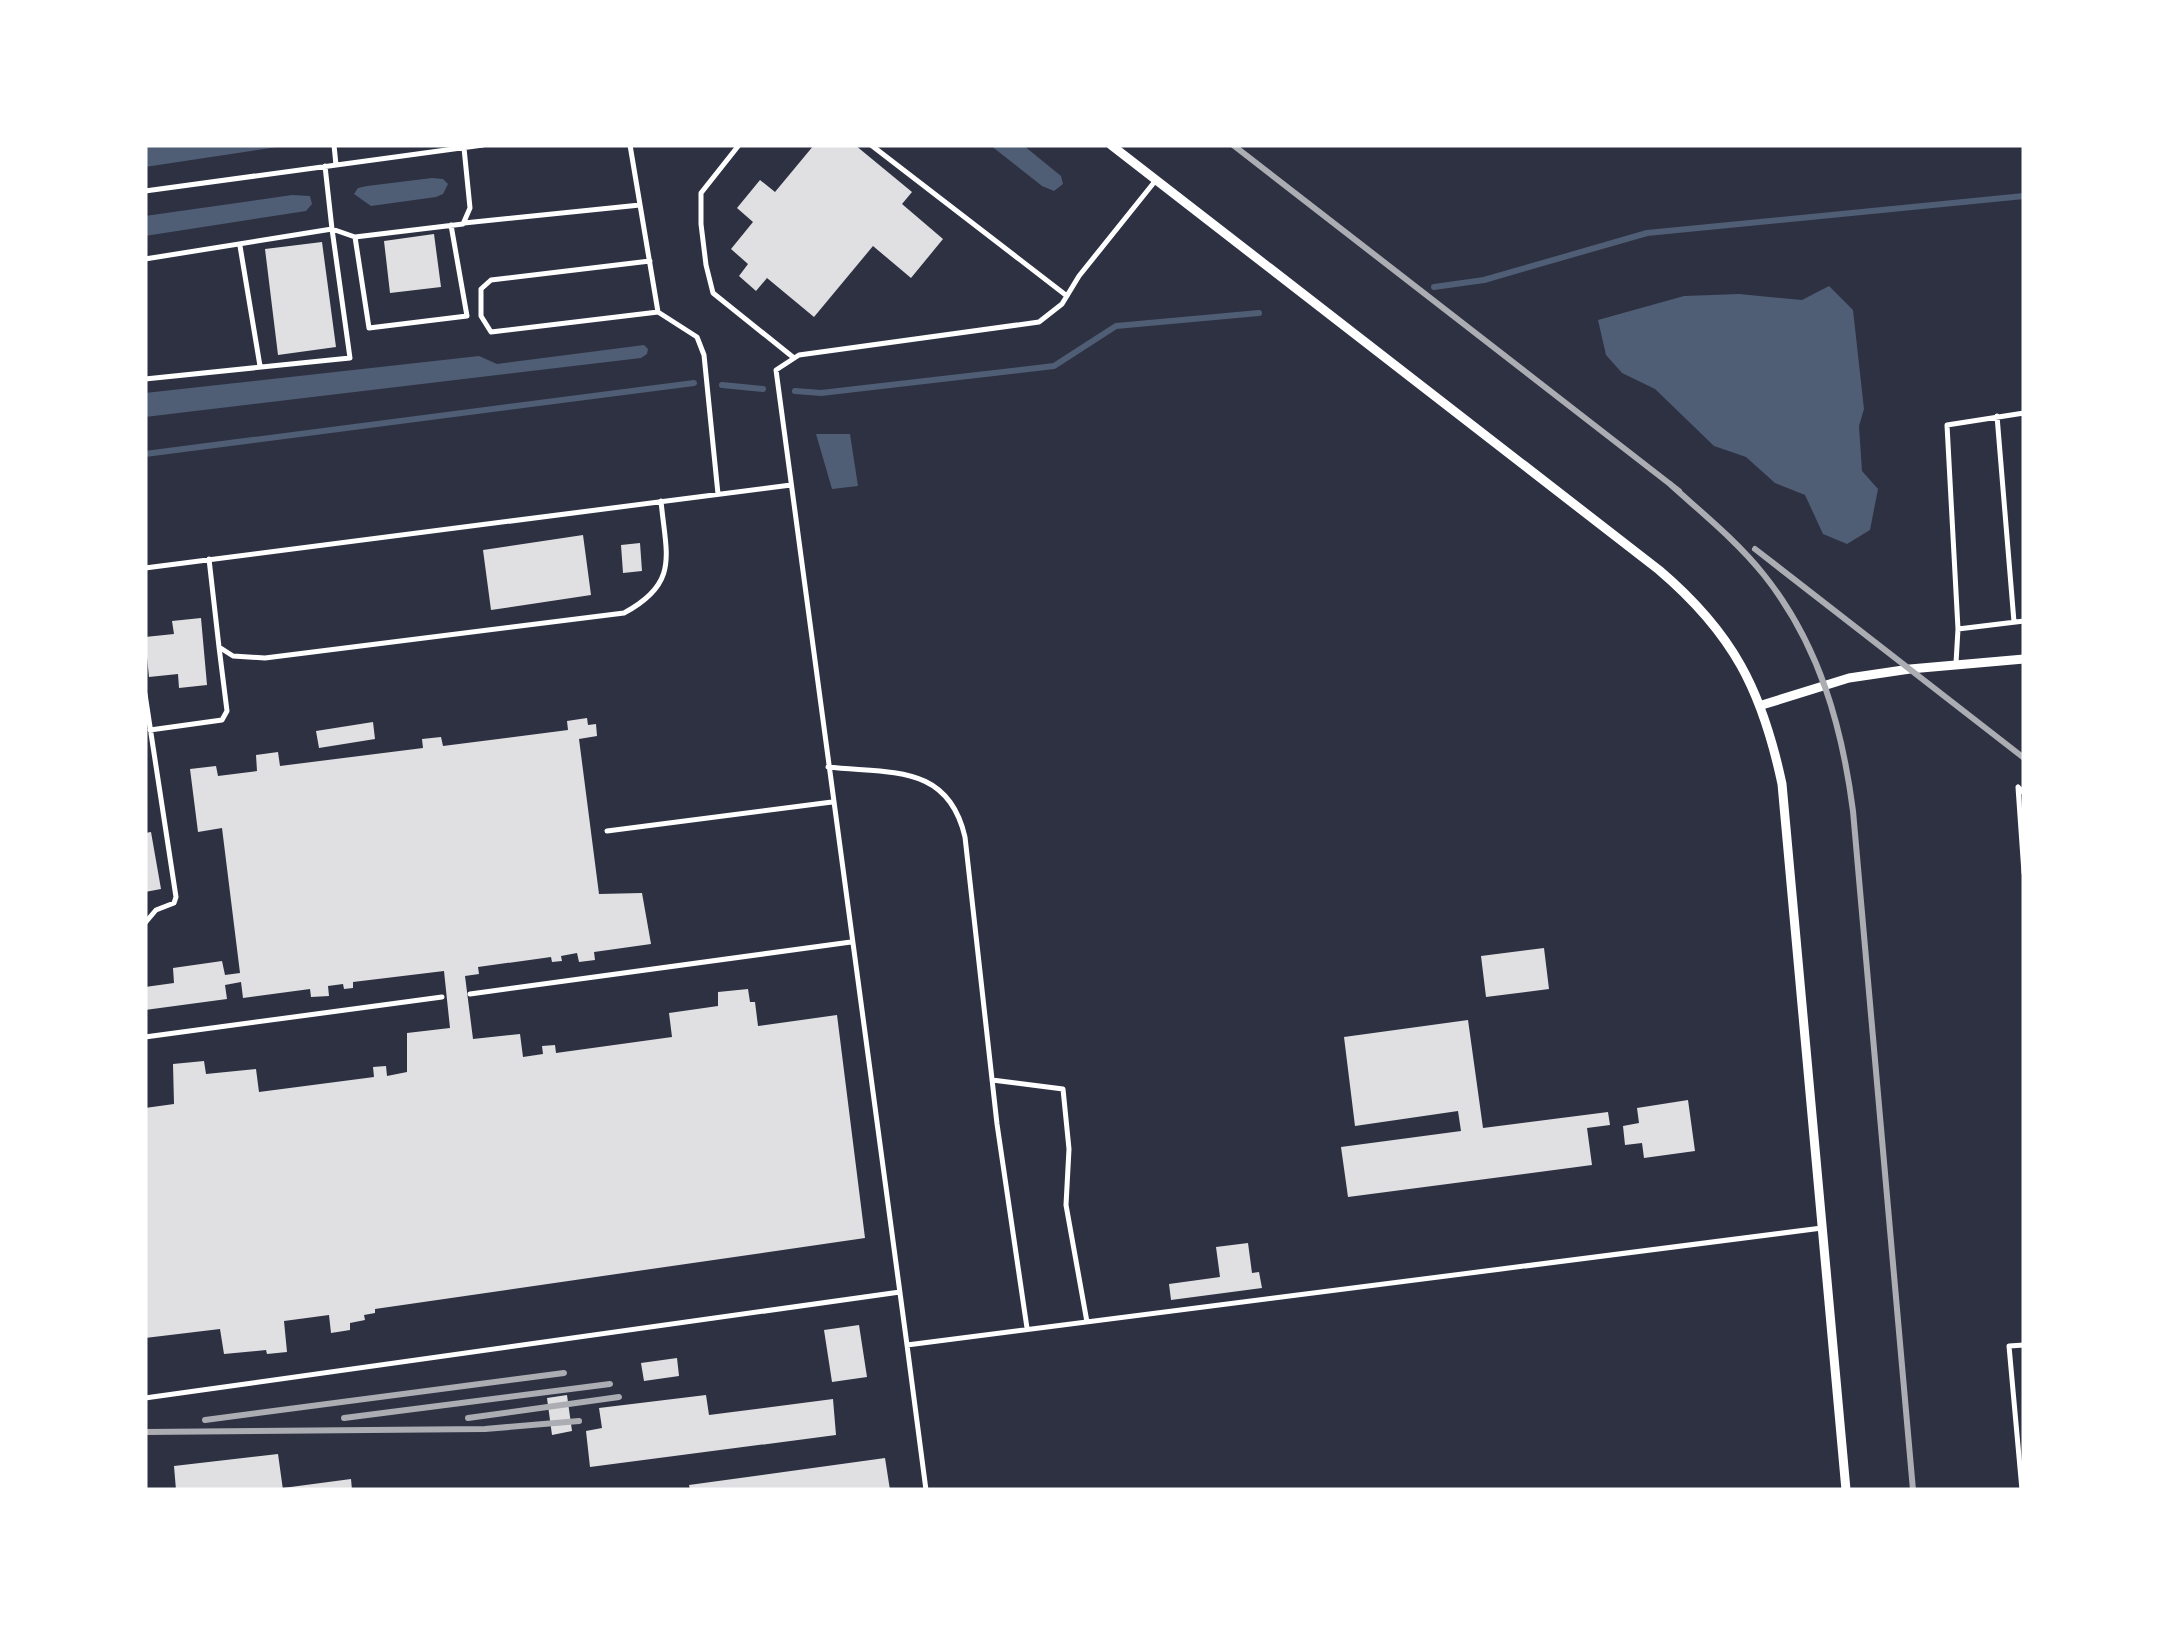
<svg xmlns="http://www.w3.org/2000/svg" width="2169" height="1635" font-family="Signika,sans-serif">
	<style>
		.water { fill: #4f5d75 }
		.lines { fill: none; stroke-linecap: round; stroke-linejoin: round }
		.stream { stroke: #4f5d75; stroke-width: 6 }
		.building { fill: #e0e0e3 }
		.service { stroke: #fff; stroke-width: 5 }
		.minor { stroke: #fff; stroke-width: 9 }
		.rail { stroke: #abadb3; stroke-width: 6 }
	</style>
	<rect width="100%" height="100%" fill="#2d3142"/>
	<path class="water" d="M145 145H290L145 167Z
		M990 145H1023L1061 176 1063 184 1054 191 1042 186Z
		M432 178 443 179 448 184 443 194 436 197 371 206 354 194 358 188 367 186Z
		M292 195 310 196 312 204 306 211 145 236V216Z
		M1829 286 1853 310 1864 409 1859 426 1862 471 1878 489 1870 530 1847 544 1823 534 1805 495 1775 483 1746 457 1714 446 1655 389 1622 373 1606 355 1598 320 1684 296 1739 294 1802 300Z
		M644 345 648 349 647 354 641 358 145 417V393L479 356 497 364Z
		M816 434H850L858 486 832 489Z"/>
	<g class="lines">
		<path class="stream" d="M1434 287 1484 280 1647 233 2024 196
			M722 385 763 389
			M795 391 821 393 1054 366 1116 326 1259 313
			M145 454 694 383"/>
	</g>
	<path class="building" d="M814 145H855L912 192 902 204 943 239 911 278 873 246 814 317 767 278 756 291 739 276 748 264 731 249 753 222 737 208 760 180 775 192Z
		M434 234 441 287 390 293 384 241Z
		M322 242 336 347 278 355 265 249Z
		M583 535 591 595 491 610 483 550Z
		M640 543 642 571 623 573 621 545Z
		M201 618 207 685 179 688 178 674 149 677 145 637 174 634 172 621Z
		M587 718 588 725 596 724 597 736 579 739 599 894 642 893 651 944 594 952 595 960 579 962 577 953 561 956 562 961 552 962 551 957 478 967 479 974 465 976 473 1039 520 1034 523 1057 543 1054 542 1046 555 1045 556 1053 672 1037 669 1013 718 1006V992L748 989 750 1002H755L758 1026 837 1015 865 1238 375 1309V1313L364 1315 365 1320 350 1323V1330L331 1333 329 1315 284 1321 287 1352 267 1354 266 1350 224 1354 220 1329 145 1338V1108L174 1104 173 1064 204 1061 206 1074 256 1069 259 1092 374 1077 373 1067 386 1066 387 1076 407 1072V1033L450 1028 444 971 353 982V988L344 989 343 984 328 986 329 996 311 997 310 989 243 998 241 982 225 985 227 999 145 1010V987L174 983 173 968 222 961 225 975 240 973 222 828 198 832 190 769 216 766 218 776 257 771 256 755 278 752 280 766 423 748 422 739 441 737 443 746 568 730 567 721Z
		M373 722 375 739 319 748 316 731Z
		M151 832 161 889 145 892V833Z
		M1544 948 1549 989 1486 997 1481 956Z
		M1468 1020 1483 1128 1608 1112 1610 1125 1587 1128 1592 1165 1348 1197 1341 1147 1461 1131 1458 1111 1355 1126 1344 1037Z
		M1688 1100 1695 1151 1644 1158 1642 1143 1625 1145 1623 1126 1639 1123 1637 1108Z
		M1248 1243 1252 1273 1259 1272 1262 1288 1171 1300 1169 1284 1220 1277 1216 1247Z
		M859 1325 867 1377 832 1382 824 1330Z
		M677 1358 679 1376 644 1381 641 1363Z
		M567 1395 572 1431 552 1435 547 1398Z
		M706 1395 709 1415 833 1399 836 1435 590 1467 586 1431 602 1428 599 1408Z
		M278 1454 283 1490H176L174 1466Z
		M885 1458 890 1490H690L689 1485Z
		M351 1479 352 1490H283V1488Z"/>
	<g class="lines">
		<path class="service" d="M334 145 336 165
			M630 145 658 312 697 337 704 355 718 494
			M739 145 701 193V224L706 265 713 293 794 358
			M871 145 1067 296
			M325 166 332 229 355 237 463 224 470 208 464 148
			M1156 180 1079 276 1062 304 1039 322 799 355 776 370 907 1345 1822 1228
			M145 191 483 145
			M464 223 640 205
			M355 237 369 328 467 316 451 225
			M240 246 260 366
			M145 259 332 229 350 358 145 379
			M650 261 491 280 481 289V316L491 332 658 312
			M1997 416 2014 622
			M209 559 219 647 233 656 265 658 624 613C680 583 666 555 661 501
			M145 568 791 485
			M1958 629 2024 621
			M1956 663 1958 629 1947 425 2024 413
			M145 694 176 897 174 903 156 910 145 923
			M150 730 222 720 227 711 219 647
			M828 767C890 774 948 763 965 837L997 1124 1027 1328
			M2024 793 2018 787 2024 873
			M607 831 832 802
			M470 994 851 942
			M145 1037 442 997
			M992 1080 1063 1089 1069 1149 1066 1205 1087 1322
			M907 1345 926 1490
			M145 1398 900 1292
			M2022 1490 2009 1346 2024 1345"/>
		<path class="minor" d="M1111 145 1659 570C1733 633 1762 690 1782 784L1846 1490
			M1762 705 1849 678 1910 669 2024 659"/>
		<path class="rail" d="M1233 145 1679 491
			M1670 484C1702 513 1737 541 1764 575 1819 644 1842 726 1853 811L1913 1490
			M1755 549 2024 758
			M344 1418 610 1384
			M468 1418 619 1397
			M205 1420 564 1373
			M145 1432 485 1429 579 1421"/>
	</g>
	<rect width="2169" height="1635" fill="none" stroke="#ffffff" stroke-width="295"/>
</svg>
